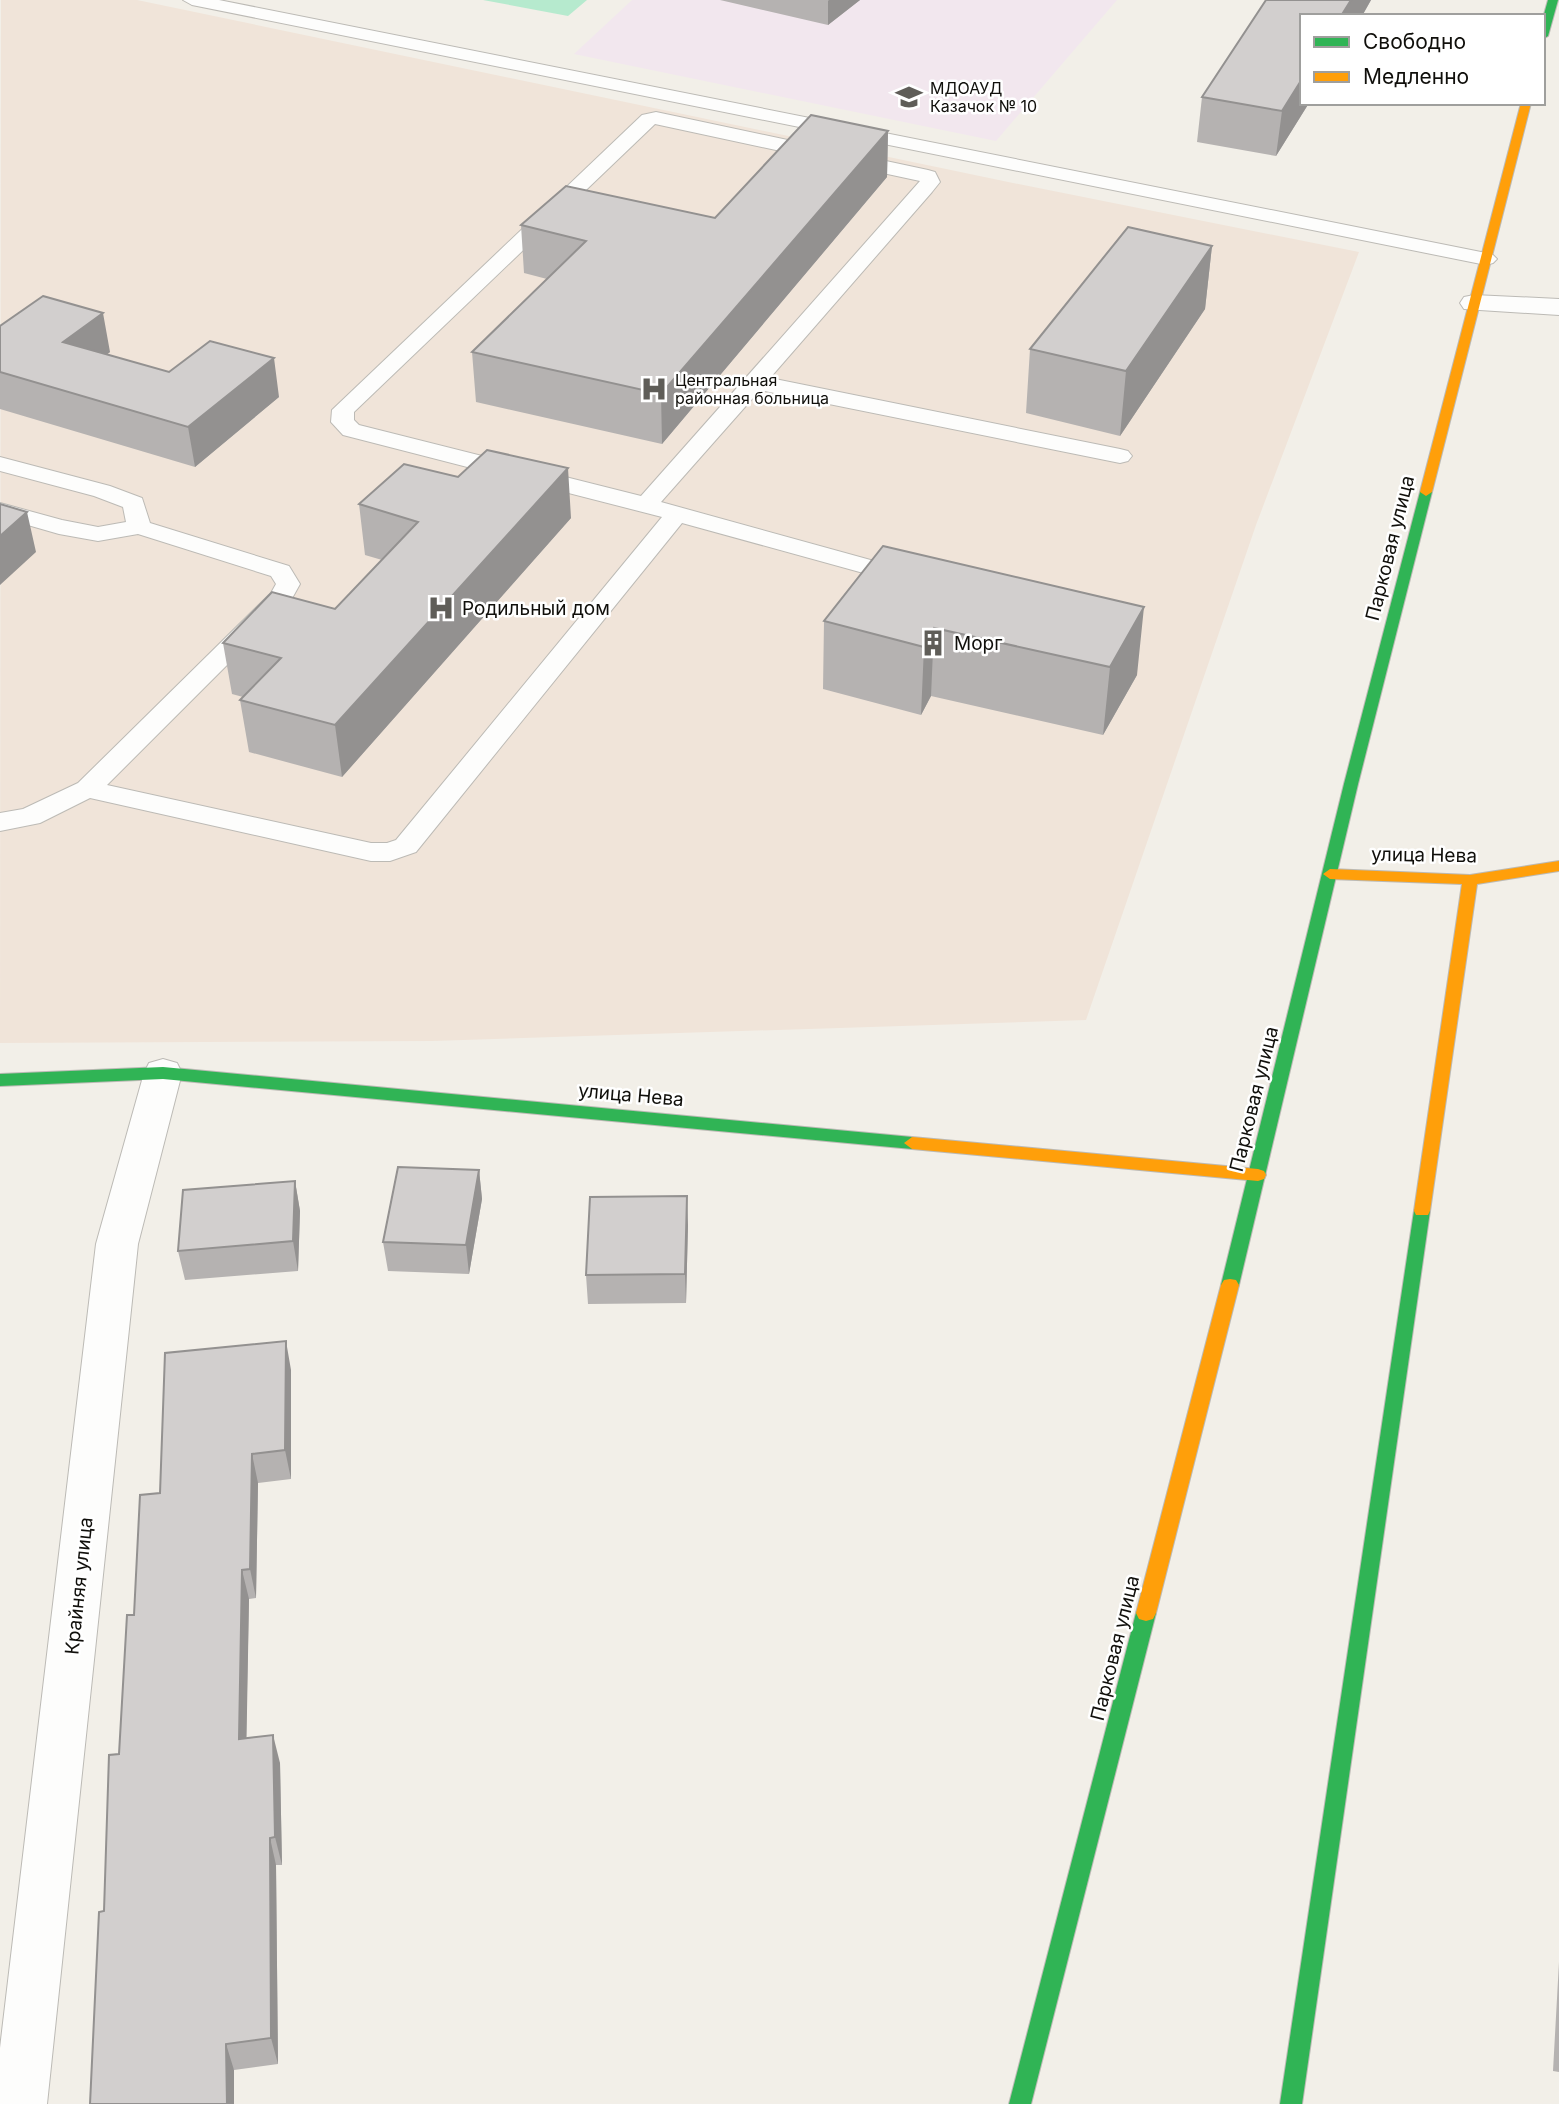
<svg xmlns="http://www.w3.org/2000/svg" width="1559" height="2104" font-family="Inter,sans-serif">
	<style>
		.education { fill: #f2e7ee }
		.medical { fill: #f0e4d9 }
		.green { fill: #b6eace }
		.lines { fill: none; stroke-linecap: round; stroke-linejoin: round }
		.lane-casing { stroke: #bcbab5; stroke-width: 2 }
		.street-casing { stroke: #bcbab5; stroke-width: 2 }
		.fast-casing { stroke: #bcbab5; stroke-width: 2 }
		.slow-casing { stroke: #bcbab5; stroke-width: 2 }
		.lane { fill: #fdfdfc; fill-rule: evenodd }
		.street { fill: #fdfdfc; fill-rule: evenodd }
		.fast { fill: #30b455; fill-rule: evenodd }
		.slow { fill: #ff9f0a; fill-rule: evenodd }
		.wall { fill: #b5b2b1 }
		.shaded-wall { fill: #939190 }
		.building { fill: #d2cfce; stroke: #939190; stroke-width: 2 }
		.labels { text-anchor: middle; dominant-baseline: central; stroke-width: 5; stroke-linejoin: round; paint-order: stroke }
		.far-poi-label { font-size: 16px; fill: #100f0b; stroke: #fff; text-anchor: start }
		.street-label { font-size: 19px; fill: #100f0b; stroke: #fff }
		.poi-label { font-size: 19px; fill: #100f0b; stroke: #fff; text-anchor: start }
	</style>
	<rect width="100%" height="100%" fill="#f2efe8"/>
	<path class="education" d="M632 0H1117L996 141 574 54Z"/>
	<path class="medical" d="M1 0H137L1013 183 1359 252 1256 525 1086 1020 432 1041 0 1043Z"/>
	<path class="green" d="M483 0H587L568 16Z"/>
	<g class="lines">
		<g class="lane-casing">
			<path id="lane" d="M183 0H219L1486 253 1493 255 1497 259 1493 263 1486 265 192 5Z
				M656 112 928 170 935 172 940 182 932 192 770 378 1120 449 1128 451 1132 456 1128 461 1120 463 760 390 661 502 914 572 917 577 914 582 905 584 896 582 682 523 416 852 390 861H371L90 798 40 823 0 831V813L23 809 78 783 271 593 276 584 271 576 138 534 98 541 59 534 0 517V503L62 520 98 527 126 522 123 507 94 496 0 471V457L110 486 142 498 150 523 289 566 300 584 290 602 107 785 371 843H387L396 840 662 517 343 435 331 422 332 410 642 115ZM655 124 920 181 641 496 359 425 354 420V412Z"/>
		</g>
		<g class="street-casing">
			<path id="street" d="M1474 295 1559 299V315L1464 309 1460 303 1464 297Z
				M163 1059 177 1063 182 1073 138 1244 47 2104H0V2048L96 1244 144 1073 149 1063Z"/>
		</g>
		<g class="fast-casing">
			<path id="fast" d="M1548 0H1558L1548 36 1543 39V18Z
				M1426 488 1432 492 1358 784 1239 1285 1236 1290H1224L1221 1285 1344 784 1420 492Z
				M163 1067 912 1137 920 1143 912 1149 163 1079 0 1086V1074Z
				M1422 1205 1428 1207 1430 1211 1302 2104H1280L1414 1211 1416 1207Z
				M1146 1605 1153 1607 1156 1613 1031 2104H1009L1136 1613 1139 1607Z"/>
		</g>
		<g class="slow-casing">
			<path id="slow" d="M1521 103H1531L1432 492 1426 496 1420 492Z
				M1559 861V871L1477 884 1430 1211 1428 1215H1416L1414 1211 1462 884 1330 879 1323 874 1330 869 1470 875Z
				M912 1137 1258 1169 1264 1171 1266 1175 1264 1179 1258 1181 912 1149 904 1143Z
				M1230 1279 1236 1280 1239 1285 1156 1613 1153 1619 1146 1621 1139 1619 1136 1613 1221 1285 1224 1280Z"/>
		</g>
		<use href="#lane" class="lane"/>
		<use href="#street" class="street"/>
		<use href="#fast" class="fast"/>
		<use href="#slow" class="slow"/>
	</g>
	<path class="wall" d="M720 0H860L828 25Z
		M1266 0H1371L1362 16H1302V103H1309L1276 156 1197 142 1202 97Z
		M888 131 887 177 662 444 476 402 472 352 547 279 524 273 521 225 715 218Z
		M1212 246 1205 309 1120 436 1026 413 1030 349Z
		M0 326 110 352 106 355 169 372 279 397 195 467 0 409Z
		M359 504 571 518 342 777 249 752 240 700 243 697 232 694 223 643 335 609 382 560 365 555Z
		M883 546 1137 675 1103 735 931 696 921 715 823 689 824 621Z
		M479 1170 482 1199 469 1274 388 1271 383 1242Z
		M295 1181 300 1211 298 1271 185 1280 178 1251Z
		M688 1225 686 1303 588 1304 586 1275Z
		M291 1370V1479L258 1483 256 1598 249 1599 246 1738 280 1763 282 1865H276L278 2064 234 2070 104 1911 134 1615 160 1493Z
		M1559 1962V2072L1553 2071Z"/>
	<path class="shaded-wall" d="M829 0H860L828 25V1Z
		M1351 0H1371L1362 16H1341Z
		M1302 79V103H1309L1276 156 1282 111Z
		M888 131 887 177 662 444 661 394Z
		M1212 246 1205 309 1120 436 1126 371Z
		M103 313 110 352 71 381 63 342Z
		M274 358 279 397 195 467 188 427Z
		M568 468 571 518 342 777 335 725Z
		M27 512 36 552 0 585V536Z
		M1144 607 1137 675 1103 735 1110 667Z
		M934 628 931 696 921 715 924 647Z
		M479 1170 482 1199 469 1274 466 1245Z
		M295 1181 300 1211 298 1271 293 1241Z
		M687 1196 688 1225 686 1303 685 1274Z
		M286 1341 291 1370V1479L285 1450Z
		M252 1454 258 1483 256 1598 250 1569Z
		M242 1570 249 1599 246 1767 239 1739Z
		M273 1735 280 1763 282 1865 275 1837Z
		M270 1838 276 1865 278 2064 271 2038Z
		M226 2044 234 2070V2104H227Z"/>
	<path class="building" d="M1266 0H1351L1341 16H1302V79L1282 111 1202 97Z
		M811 115 888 131 661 394 472 352 586 241 521 225 566 186 715 218Z
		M1128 227 1212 246 1126 371 1030 349Z
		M43 296 103 313 63 342 169 372 210 341 274 358 188 427 0 372V326Z
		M487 450 568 468 335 725 240 700 281 658 223 643 272 592 335 609 418 522 359 504 404 464 458 477Z
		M0 504 27 512 0 536Z
		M883 546 1144 607 1110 667 934 628 924 647 824 621Z
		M398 1167 479 1170 466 1245 383 1242Z
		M295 1181 293 1241 178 1251 183 1190Z
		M687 1196 685 1274 586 1275 590 1197Z
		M286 1341 285 1450 252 1454 250 1569 242 1570 239 1739 273 1735 275 1837 270 1838 271 2038 226 2044 227 2104H90L99 1912 104 1911 109 1755 119 1754 127 1615H134L140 1495 160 1493 165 1353Z"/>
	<defs>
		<g id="school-bare" transform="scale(2.1)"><path d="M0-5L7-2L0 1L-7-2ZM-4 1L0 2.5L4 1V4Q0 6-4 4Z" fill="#5f5d58" stroke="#fff" stroke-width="2.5" paint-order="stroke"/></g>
		<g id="hospital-bare" transform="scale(2.1)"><path d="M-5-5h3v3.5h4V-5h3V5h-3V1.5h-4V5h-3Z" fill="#5f5d58" stroke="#fff" stroke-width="2.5" paint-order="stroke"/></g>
		<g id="building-bare" transform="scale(2.1)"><path d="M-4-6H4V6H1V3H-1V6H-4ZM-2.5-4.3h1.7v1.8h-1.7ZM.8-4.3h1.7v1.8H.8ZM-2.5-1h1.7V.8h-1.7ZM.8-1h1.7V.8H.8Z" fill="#5f5d58" stroke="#fff" stroke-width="2.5" paint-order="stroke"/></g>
	</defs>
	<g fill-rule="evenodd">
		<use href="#school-bare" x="909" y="97"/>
		<use href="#hospital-bare" x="654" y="389"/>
		<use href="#hospital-bare" x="441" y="608"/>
		<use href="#building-bare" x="933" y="643"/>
	</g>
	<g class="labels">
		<g class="far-poi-label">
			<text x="930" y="88">МДОАУД<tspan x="930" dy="18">Казачок № 10</tspan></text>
			<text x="675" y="380">Центральная<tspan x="675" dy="18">районная больница</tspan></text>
		</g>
		<g class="street-label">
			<text transform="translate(1390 548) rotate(-76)">Парковая улица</text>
			<text transform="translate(1424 855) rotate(1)">улица Нева</text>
			<text transform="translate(631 1095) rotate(5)">улица Нева</text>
			<text transform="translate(1254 1099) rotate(-76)">Парковая улица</text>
			<text transform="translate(79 1586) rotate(-84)">Крайняя улица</text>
			<text transform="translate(1115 1648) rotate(-76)">Парковая улица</text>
		</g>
		<g class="poi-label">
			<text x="462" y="608">Родильный дом</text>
			<text x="954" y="643">Морг</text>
		</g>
	</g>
	<rect x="1300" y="14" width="245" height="91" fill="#ffffff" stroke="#9f9f9d" stroke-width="2"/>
	<rect x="1314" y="37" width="35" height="10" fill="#30b455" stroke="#9f9f9d" stroke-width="2"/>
	<text x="1363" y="49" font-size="21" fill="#100f0b">Свободно</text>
	<rect x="1314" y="72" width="35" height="10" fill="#ff9f0a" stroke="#9f9f9d" stroke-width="2"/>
	<text x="1363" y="84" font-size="21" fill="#100f0b">Медленно</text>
</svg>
